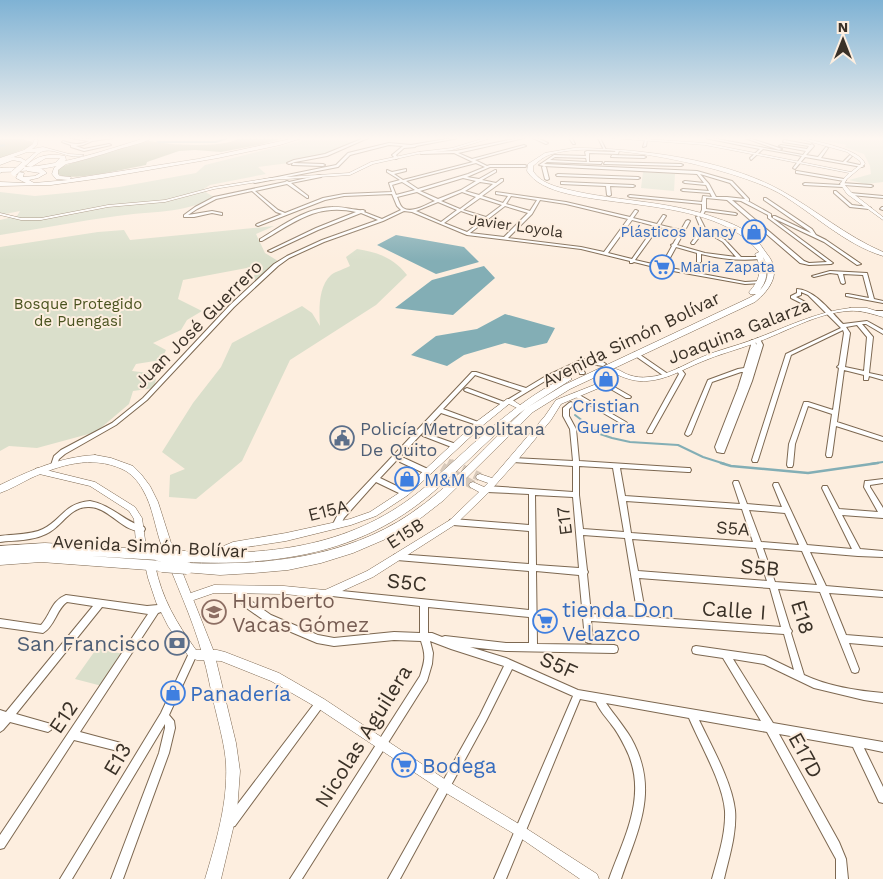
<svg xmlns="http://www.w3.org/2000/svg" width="883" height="879" font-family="'Work Sans',sans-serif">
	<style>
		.green { fill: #dadfcb }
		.forest { fill: #aeb695 }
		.water { fill: #83aeb5 }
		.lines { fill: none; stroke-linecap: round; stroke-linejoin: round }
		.stream-far1 { stroke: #83aeb5; stroke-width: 2 }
		.stream { stroke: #83aeb5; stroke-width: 2.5 }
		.river { fill: #83aeb5; fill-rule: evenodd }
		.tertiary-tunnel-far1 { stroke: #d6c8ba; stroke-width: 7; stroke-dasharray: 7 3; stroke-linecap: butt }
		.tertiary-tunnel { stroke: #d6c8ba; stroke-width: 9; stroke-dasharray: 9 4.5; stroke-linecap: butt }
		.minor-casing { stroke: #7d6851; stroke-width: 2 }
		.tertiary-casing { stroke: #7d6851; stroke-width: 1 }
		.secondary-casing { stroke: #7d6851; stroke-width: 1 }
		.primary-casing { stroke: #7d6851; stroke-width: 1 }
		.trunk-casing { stroke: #7d6851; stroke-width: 1 }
		.minor { fill: #fff; fill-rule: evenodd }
		.tertiary { fill: #fff; fill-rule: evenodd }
		.secondary { fill: #fff; fill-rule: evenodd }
		.primary { fill: #fff; fill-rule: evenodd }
		.trunk { fill: #fff; fill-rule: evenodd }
		.trunk-bridge-far1-casing { stroke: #7d6851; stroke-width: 6; stroke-linecap: butt }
		.trunk-bridge-casing { stroke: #7d6851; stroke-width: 13; stroke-linecap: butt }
		.trunk-bridge-far1 { stroke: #fff; stroke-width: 5.5 }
		.trunk-bridge { stroke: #fff; stroke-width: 12 }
		.labels { text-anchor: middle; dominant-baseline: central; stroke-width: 4; stroke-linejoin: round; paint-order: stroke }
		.far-street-label { font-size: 15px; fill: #3a3127; stroke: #fdeedf }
		.far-shop-label { font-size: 15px; fill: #366cbe; stroke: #fdeedf; text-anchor: end }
		.far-park-label { font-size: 15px; fill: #4a531f; stroke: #fdeedf }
		.street-label { font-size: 18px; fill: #3a3127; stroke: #fdeedf }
		.shop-label { font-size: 18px; fill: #366cbe; stroke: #fdeedf }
		.service-label { font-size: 18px; fill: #4e5e75; stroke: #fdeedf; text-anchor: start }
		.near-street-label { font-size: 21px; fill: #3a3127; stroke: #fdeedf }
		.near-education-label { font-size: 21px; fill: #785e54; stroke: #fdeedf; text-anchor: start }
		.near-shop-label { font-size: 21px; fill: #366cbe; stroke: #fdeedf; text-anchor: start }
		.near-service-label { font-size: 21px; fill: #4e5e75; stroke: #fdeedf; text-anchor: end }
	</style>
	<rect width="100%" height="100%" fill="#fdeedf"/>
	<path class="green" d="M314 138H339L352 143 317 157 299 158 289 163 258 167 266 174 210 185 202 190 214 197C184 214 150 211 117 216 78 221 39 229 0 235V220L17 216 20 211 0 215V192L35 196 77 192 119 187 196 173 205 165Z
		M807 138H883V182L866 184 849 180 871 174 870 166 864 154 844 147 847 145Z
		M643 172 675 174 674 191 641 188Z
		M274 226 256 234 265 253 278 261 255 283 254 276 258 266 183 280 178 299 202 311 187 320 181 330 153 343 166 350 161 360 136 364 132 371 157 374 154 388 133 391 129 404 96 432 37 448 9 446 0 451V247L98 232 124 230 130 240Z
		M357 249C377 252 394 258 407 275L376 305 290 360 242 461 196 499 169 497 170 475 185 469 162 452 193 403 221 367 232 343 302 306 312 313 320 326C319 310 318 287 331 275 336 271 345 269 350 266L346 257Z
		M97 648 123 654 102 686 75 679Z"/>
	<path class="forest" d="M0 138 22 139 33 142 30 147 0 158Z
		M240 138H285L259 145 221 152 195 150 179 151 147 162 146 165C129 168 68 183 58 174V170L63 166 146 140C164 145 211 147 229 142 232 142 236 139 240 138Z"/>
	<path class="water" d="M396 235 464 247 479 262 436 274 377 245Z
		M484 266 495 278 453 315 395 308 432 280Z
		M505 314 555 328 547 343 525 348 505 343 464 355 447 366 411 355 436 336 477 329Z"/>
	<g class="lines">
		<path class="stream-far1" d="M575 415 600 434 612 438 630 442 678 445 703 457 725 464
			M870 464 883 462"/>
		<path class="stream" d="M721 463 731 466 808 473 878 463"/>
		<path class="river" d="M224 138H231L216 143H158L156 142 158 141H216Z
			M4 144 6 146 0 147V145Z"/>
		<path class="tertiary-tunnel-far1" d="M448 462 452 464"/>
		<path class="tertiary-tunnel" d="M450 463 480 477
			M442 467 473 485"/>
		<g class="minor-casing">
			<path id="minor" d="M71 138 91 139 93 138H113L92 141 83 145 76 146 84 149 109 144 111 145 84 151 71 147V145L62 142 63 141C73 144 79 146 89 141Z
				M364 138H368L327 156 295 162 289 164 287 163 294 160 325 154Z
				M452 138H458L416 146 415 147 404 148 396 155 398 158 396 159 392 155 403 146 389 145 350 155 338 167 255 183 253 182 336 165 348 153 389 143 411 145Z
				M519 138H524L458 153 472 159 524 145 526 146 475 160 487 166 490 165H525L527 166 525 167H490L467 177 479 179 495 170H496V172L482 180 496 183 501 179H503V181L482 196 503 203 508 196 496 194V192L566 202 630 217 635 210H636L638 211 633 218 657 224 663 215H664L666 216 660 225 681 230 686 221 688 220 690 221 677 245 705 253 736 257 723 242 704 231 694 244H692L691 243 701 229 696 217 699 216 705 228 725 240 741 257H760L762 258 760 259C740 261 721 259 701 254V262L699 263 697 262V253L676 247 665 267 745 282 762 281 764 282 762 283 745 284 662 269 634 262 632 263H630V261L581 249 467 235 412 212 404 211 383 221 324 242 289 258 278 266 234 307 147 400 116 425 65 454 59 459 56 467H52L51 465 54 456 61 450 112 423 143 398 230 305 274 264 287 256 322 240 378 220 361 213 318 230 271 252 268 251 316 228 356 212C317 203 295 222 262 241H260V239C282 226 305 208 332 207 342 206 355 211 363 210L365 211 364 212 382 219 401 210 397 206 392 194 344 196 325 200 258 226 256 225 257 224 282 214 276 212 252 191 216 199 197 209 188 215 212 211 222 213V215L212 213 194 217H184V215L195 207 214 197 285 182 287 181 289 182 320 175 322 176 321 177 291 183 308 196V198H307L287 184 255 191 278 210 285 213 323 198 344 194 392 192 389 183 400 180 387 172V170L392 172 406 169V171L394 174 403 180 473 162 454 153 421 154 420 152 456 151ZM476 163 485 167 468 174 418 189 406 181ZM463 178 476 181 461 190 438 199 420 191ZM402 182 415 190 396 195 392 185ZM480 182 493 184 479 195 465 191ZM417 192 435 201C427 204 412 214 403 208 400 206 399 201 397 197ZM462 192 476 197 460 209 441 201ZM511 196 537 200 530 211 506 204ZM480 198 502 205 486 217 463 210ZM540 200 566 204 628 219 604 252 581 247 508 238 532 214ZM438 202 457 210 441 222 416 211ZM505 206 528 213 504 237 470 233ZM461 211 484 219 467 232 444 223ZM632 220 655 226 632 259 608 253ZM659 227 680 232 673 244 671 245 672 246 661 266 635 260Z
				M533 138H537L548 143 546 144Z
				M569 138H572L575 144H573Z
				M598 138H600L606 150H604Z
				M705 138H711L803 155 806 151 779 146 781 145 807 149 809 146 783 142 784 140 811 145 812 144 814 146 806 155 818 157 826 147 828 148 821 158 843 162 850 155 852 156 846 162 864 166 862 167 805 157 795 169 793 168 802 156 763 149 751 160 750 158 760 149Z
				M745 138H749L782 149 779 150Z
				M646 139 647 140 646 146 643 147 645 140Z
				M616 150 619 151 618 154 589 153V162H602L601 164 547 162 544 164 697 171 732 181 749 199V201H747L730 183 700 174 709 184 716 197H727L745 199 746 200 771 214V217L833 263 831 264 809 265 800 263 727 200 706 198V209L735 213 737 214 736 215 705 211 703 215H702L700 214 702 210V204L630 197 628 196 630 195 702 202 703 196 712 197 710 193 683 191 681 190 683 189 709 191 706 185 685 183 683 182 685 181 704 183 697 174 544 166 546 167 549 179 547 180 545 179 542 167 544 166 539 165 554 155 586 156 585 152 587 151 615 152ZM555 157 586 158 587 162 550 160ZM732 200 741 201 768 215V218L827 262 809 263 804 261Z
				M612 155 644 156 646 157 644 158 611 157Z
				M605 162 681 164 683 165 681 166 604 164Z
				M293 163 323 164 325 165 323 166 292 165Z
				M797 171 844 179 846 180 844 181 796 173V171Z
				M558 174 638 177 640 178 638 179 557 176 556 175Z
				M562 182 633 185 635 186 633 187 610 186 611 195 609 196 607 195 606 186 561 184V182Z
				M805 183 841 185 840 184 842 183 871 185 873 186 871 187 844 185 845 186 843 187 804 185 803 184Z
				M834 191H836L852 205 869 207 871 208 869 209 850 207 834 193Z
				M850 193 883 196V198L851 195H850Z
				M764 198H766L812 229 816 235 826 240 861 264 857 265 824 242 773 218V216H775L811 233 809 231 764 200Z
				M882 207H883V210L880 209Z
				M830 271 867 273 874 299 883 301V303L846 296V294H848L869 298 863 275 843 274 845 283 843 284 841 283 838 274 830 273 814 277 812 276Z
				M797 289C815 290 831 312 843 324L867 321 883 330V334L866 324H862L873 337 869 373 883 376V380L869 376 868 380H864V375L844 370 837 422 883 437V441L836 426 832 455 831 457H827L826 455 832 414 808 406 795 444 793 465 792 467H788L787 465 789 444 804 402H808L833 410 839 368 837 367 839 365 844 333 843 330 791 355 758 460 757 462H753L752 460 786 354 841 328 808 295 801 292V295L796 297 807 303V304L805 305 791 298V296L797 293ZM857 325 867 337 864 371 845 367 850 333 846 327Z
				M874 311H883V313H874Z
				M758 338 760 339 763 345 752 381 724 453H722L717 452 715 447 738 388 743 372H741L712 382 691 434 688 436 686 435 685 434 708 380 738 369 744 368 751 345 749 342 752 340 754 341 757 345 745 384 757 345 755 340Z
				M636 352 668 374 669 375 668 376H664L634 355V353Z
				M583 359 603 362 606 364 603 366 584 363 580 364 585 373 584 374H580L576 366 550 378 509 403 506 401 507 400 522 391 475 375 443 409 481 423 482 424 481 425H477L441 413 380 478 407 491 408 493 407 495H403L376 482 344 518 340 526 337 527 334 526 333 524 338 514 472 372H476L526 388 546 376Z
				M679 368 681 369 685 374 652 433H648L647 432 679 374 676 370Z
				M604 381 630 396 631 397 630 398H626L602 384 601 383Z
				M467 388 507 403 508 404 505 406 503 405 465 391 464 390 465 389Z
				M576 393 626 422 627 423 626 424H622L574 396 573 395 574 394Z
				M571 402 574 404 569 409V416L576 429 579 461 688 468H690L691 470 690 472H688L620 468 625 496 740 504 733 483 734 481H738L739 483 747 504 782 507 773 485 774 483H778L779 485 807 545 852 549 822 488 823 486H827L839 509 878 512 864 487 865 481H867L883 479V483L870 485V487L883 508V518L842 515 860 549 883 551V557L858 556 810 552 826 586 883 591V597L829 593 846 635 883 638V646L849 643 859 669 858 672 855 673 852 672 820 592 778 589 790 628 792 631 791 633 804 675C827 686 858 691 883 693V703L864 700 814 688 764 664 733 659 773 723 883 742V752L864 748 883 787V803L879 802 853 747 779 734 839 842 846 859 848 879H836V859L831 850 767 732 699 720C711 745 732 782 735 810 737 833 729 857 724 879H712C718 857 726 834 725 811 723 783 700 744 689 718L606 703C615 716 623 725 631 738 660 790 638 829 621 879H609C625 835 649 793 625 747 621 739 617 731 611 724 605 716 600 711 596 702L580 699 506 879H494L573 696 512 669 486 721 400 879H388L480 715 504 666 451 649 430 641 433 653 432 664 427 681 302 879H290L420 676C425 660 426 656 421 641L394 640 334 646 317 643 265 621 245 607 238 599 234 590 235 588 238 587 241 588 244 595 251 601 271 615 318 635 334 638 394 632 420 633V606L332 596 329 595 328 593 329 591 332 590 529 610V571L397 560 394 559 393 557 394 555 397 554 529 564V531L453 525 450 524 449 522 450 520 453 519 529 525V494L487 492 485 491 484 489 485 487 487 486 573 492V466L513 462 510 460 513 458 573 461 570 429 563 416V408L569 403ZM579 466 613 468 624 532 583 529 579 495ZM535 495 573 497 579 568 536 565ZM626 501 742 509 753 542 631 533ZM749 510 785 513 799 545 761 542ZM583 535 625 538 638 617 591 614 587 574 588 572 587 570ZM632 539 756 548 767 581 638 571ZM763 548 802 551 817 585 775 582ZM536 571 579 575 585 639 586 642 589 643 592 642 593 639 591 621 784 634 794 670 765 656 696 646 693 647 692 650 693 653 696 654 723 658 761 721 578 690 506 658 470 647 506 651 614 653 617 652 618 649 617 646 614 645 537 644ZM639 578 770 588 781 627 646 617ZM428 607 529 617V643H506L445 636 442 637 432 633H428Z
				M425 433 456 444 457 446 454 448 423 436 422 435Z
				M400 458H404L430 470 431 472 430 474H426L400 462 399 460Z
				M90 501C112 505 123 521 144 527L145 529 144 531C123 534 109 506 88 507 69 507 62 527 46 534 32 541 15 540 0 542V536C14 534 31 535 43 529 63 519 63 504 90 501Z
				M66 595 147 606 158 605 161 606 162 609 161 612 158 613 80 732 121 743 123 746 121 749 118 751 74 740 4 848 0 849V835L148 614 102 607 16 714 51 724 53 727 51 730 48 732 10 722 3 730 0 732V710L6 712 93 606 67 602C56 610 55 626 43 633L0 627V619L41 625C51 614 51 601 66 595Z
				M193 650 196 651 197 654 169 715 174 721 175 728 169 753 123 879H111L159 753 165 728V724L72 879H60L161 713 190 651Z
				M320 698 323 700 325 703 323 706 235 826 231 827 227 826 226 822 227 818 317 700Z"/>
		</g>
		<g class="tertiary-casing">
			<path id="tertiary" d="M485 138H491L452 150 418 154 373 164 350 175 270 180 214 189 165 202 108 207 41 220H21L0 215V213L21 218H41L108 205 165 200 214 187 270 178 349 173 371 162 418 152 452 148Z
				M612 138H630L705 143 851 172 861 164 860 161 847 152 797 138H803C817 142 861 149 865 164L847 179 844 184 851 192 883 217V220L847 194 841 185 840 184 845 177 849 173 705 145Z
				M850 308H867L883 313V317C872 314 861 310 849 311 816 313 786 332 755 343 737 350 719 354 701 362 684 369 666 380 647 381 637 382 627 379 618 375L599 388 561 404 551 420 516 462 490 491 456 524 373 577 329 597 326 598 284 594 214 593 188 602 185 601 183 598 185 595 214 585 284 586 325 590 367 571 450 520 479 492 470 487 469 485 470 483 473 482 484 487 488 483 477 479 476 477 477 475 480 474 492 478 545 416 556 400 594 385 613 372 611 370 612 369C618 368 623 373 629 375 635 377 642 378 648 377 667 376 685 364 702 357 718 350 736 346 752 340 785 328 815 312 850 308Z
				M507 399H511L523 407 519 409 509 404 482 426 408 495 376 516 351 525 286 541 234 549 211 560 208 561 205 560 203 557 205 554 233 542 286 533 350 519 370 512 402 491 476 422Z
				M38 468 95 482 135 507 142 518 147 554 145 557 142 558 139 557 137 554 134 519 129 511 90 486 35 473 34 471 35 469Z
				M150 561 153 562 155 565C162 599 176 622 196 650H217L225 652 279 673 324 699 449 782 524 827 597 874 599 879H580L516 835 441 790 316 707 271 681 221 661 197 660 189 657 168 626 156 602 148 578 145 565 147 562Z"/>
		</g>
		<g class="secondary-casing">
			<path id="secondary" d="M95 455 111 458 133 466 141 474 150 486 158 502 172 546 214 652 236 743 240 771 237 812 221 879H205C216 842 228 803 226 764 225 747 220 729 216 712 211 693 208 672 202 653 192 617 175 582 162 547 155 528 153 507 143 490 138 481 131 473 122 469 91 455 60 465 31 478 21 483 11 489 0 493V485C31 470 60 457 95 455Z"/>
		</g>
		<g class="primary-casing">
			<path id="primary" d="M145 138H152C143 143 130 146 119 149 80 162 41 172 0 172V168C51 169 97 153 145 138Z
				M36 139 38 140 37 145 32 149 43 147 69 154 84 155C70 161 57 148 44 151 37 152 31 162 25 166L23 163 36 152H27L0 162V158L24 150 33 144 34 140Z"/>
		</g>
		<g class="trunk-casing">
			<path id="trunk" d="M295 138H302L280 145 218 158 102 178 51 185 0 186V182L26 183 16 178 19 172 24 173 23 177 35 176 40 173 27 171V169L29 168 42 169 47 173 38 178 29 180 34 183 68 180 56 179 52 174 54 168 59 164 55 163 60 158H46L31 167 26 166C37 155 50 153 65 156L66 160 62 163 66 164 58 170V174L60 176 71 177 70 179 198 159Z
				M574 148C638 148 725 159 782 191 816 210 846 236 883 252V256C844 244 813 213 779 193 734 168 597 137 549 155 543 157 538 162 533 166V171C539 180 548 184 558 187 611 202 667 199 719 219 731 223 746 229 755 239 760 243 763 249 767 254 782 272 771 289 755 302L570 389 533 412 444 500 417 521 388 538 353 553 321 563 288 570 254 573 220 575 183 572 181 568 183 564 187 563C264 566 345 558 410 514 453 485 488 444 525 409 492 435 464 466 432 493 361 554 275 566 185 562L181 561 179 557 181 553 185 552C273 556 355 546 425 487 471 447 509 406 565 377L568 376 572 379 528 407 564 385 749 298 756 294H750L749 292C760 280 763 269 755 254L759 252C707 186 555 217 527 171L528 164 545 153ZM763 257C770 269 769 280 760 290 768 279 768 270 763 257Z
				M13 157 21 158 28 162 22 168 19 166 22 162 13 160 0 165V161Z
				M0 169 2 168 5 170 0 173Z
				M45 543 159 550 163 552 165 555 163 558 159 560 91 556 162 561 166 562 168 566 166 570 162 571 41 562 0 565V546Z"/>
		</g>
		<use href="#minor" class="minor"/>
		<use href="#tertiary" class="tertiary"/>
		<use href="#secondary" class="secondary"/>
		<use href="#primary" class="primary"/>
		<use href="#trunk" class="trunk"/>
		<g class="trunk-bridge-far1-casing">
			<path id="trunk-bridge-far1" d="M14 173 22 166"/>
		</g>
		<g class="trunk-bridge-casing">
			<path id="trunk-bridge" d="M159 555 185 557
				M162 566 187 568"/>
		</g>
		<use href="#trunk-bridge-far1" class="trunk-bridge-far1"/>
		<use href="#trunk-bridge" class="trunk-bridge"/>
	</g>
	<linearGradient id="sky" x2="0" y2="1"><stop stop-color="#7fb2d4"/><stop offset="0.53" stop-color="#fef7f1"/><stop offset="1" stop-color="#fef7f1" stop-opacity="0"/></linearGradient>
	<rect width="883" height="261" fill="url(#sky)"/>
	<defs>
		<g id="shop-ring" transform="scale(1.25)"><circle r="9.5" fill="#fdeedf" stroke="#3f7fe0" stroke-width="1.5"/><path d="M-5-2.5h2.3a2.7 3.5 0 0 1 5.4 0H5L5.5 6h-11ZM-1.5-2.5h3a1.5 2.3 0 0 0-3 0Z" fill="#3f7fe0"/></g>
		<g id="supermarket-ring" transform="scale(1.25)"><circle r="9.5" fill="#fdeedf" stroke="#3f7fe0" stroke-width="1.5"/><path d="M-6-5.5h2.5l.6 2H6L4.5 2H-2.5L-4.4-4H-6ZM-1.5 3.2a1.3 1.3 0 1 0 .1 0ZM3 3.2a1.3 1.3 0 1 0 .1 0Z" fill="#3f7fe0"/></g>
		<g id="civic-ring" transform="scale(1.25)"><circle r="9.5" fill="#fdeedf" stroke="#5c6f8a" stroke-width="1.5"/><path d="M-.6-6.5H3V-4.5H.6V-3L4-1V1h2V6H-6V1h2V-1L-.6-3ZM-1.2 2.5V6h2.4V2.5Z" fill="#5c6f8a"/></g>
		<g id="school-ring" transform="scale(1.25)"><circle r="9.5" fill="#fdeedf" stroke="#8d6e63" stroke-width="1.5"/><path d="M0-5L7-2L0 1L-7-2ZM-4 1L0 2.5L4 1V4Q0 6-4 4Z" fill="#8d6e63"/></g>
		<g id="bank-ring" transform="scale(1.25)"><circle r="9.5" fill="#fdeedf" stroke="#5c6f8a" stroke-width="1.5"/><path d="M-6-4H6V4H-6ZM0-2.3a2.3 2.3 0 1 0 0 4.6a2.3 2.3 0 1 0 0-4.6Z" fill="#5c6f8a"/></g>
	</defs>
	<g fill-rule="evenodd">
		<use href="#shop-ring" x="754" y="232"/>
		<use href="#supermarket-ring" x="662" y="267"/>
		<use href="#shop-ring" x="606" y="379"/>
		<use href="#civic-ring" x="342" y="438"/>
		<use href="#shop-ring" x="407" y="479"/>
		<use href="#school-ring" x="214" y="612"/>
		<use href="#supermarket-ring" x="545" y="621"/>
		<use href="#bank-ring" x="177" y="643"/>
		<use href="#shop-ring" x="173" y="693"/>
		<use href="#supermarket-ring" x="404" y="765"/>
	</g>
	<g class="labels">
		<g class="far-street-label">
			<text transform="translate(516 226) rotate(8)">Javier Loyola</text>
		</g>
		<g class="far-shop-label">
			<text x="736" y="232">Plásticos Nancy</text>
			<text x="680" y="267" text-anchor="start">Maria Zapata</text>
		</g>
		<g class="far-park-label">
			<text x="78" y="304">Bosque Protegido<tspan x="78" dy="17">de Puengasi</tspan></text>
		</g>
		<g class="street-label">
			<text transform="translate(198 324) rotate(-45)">Juan José Guerrero</text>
			<text transform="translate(739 331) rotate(-21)">Joaquina Galarza</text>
			<text transform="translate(631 339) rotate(-26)">Avenida Simón Bolívar</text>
			<text transform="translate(328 510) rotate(-14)">E15A</text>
			<text transform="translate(564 521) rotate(-97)">E17</text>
			<text transform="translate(733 528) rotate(4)">S5A</text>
			<text transform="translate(405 533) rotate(-33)">E15B</text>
			<text transform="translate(150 546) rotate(3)">Avenida Simón Bolívar</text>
		</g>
		<g class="shop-label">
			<text x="606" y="405">Cristian<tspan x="606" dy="21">Guerra</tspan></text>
			<text x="424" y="479" text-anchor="start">M&amp;M</text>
		</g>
		<g class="service-label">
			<text x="360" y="428">Policía Metropolitana<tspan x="360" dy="21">De Quito</tspan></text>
		</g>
		<g class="near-street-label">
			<text transform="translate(760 567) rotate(5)">S5B</text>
			<text transform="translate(407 582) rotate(6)">S5C</text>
			<text transform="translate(734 610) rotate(4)">Calle I</text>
			<text transform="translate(803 617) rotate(73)">E18</text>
			<text transform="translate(559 665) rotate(24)">S5F</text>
			<text transform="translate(63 717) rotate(-56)">E12</text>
			<text transform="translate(363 736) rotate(-58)">Nicolas Aguilera</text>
			<text transform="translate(806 755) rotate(61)">E17D</text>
			<text transform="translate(117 759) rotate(-59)">E13</text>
		</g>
		<g class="near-education-label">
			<text x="232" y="600">Humberto<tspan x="232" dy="24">Vacas Gómez</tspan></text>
		</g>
		<g class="near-shop-label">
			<text x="562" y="609">tienda Don<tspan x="562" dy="24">Velazco</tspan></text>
			<text x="190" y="693">Panadería</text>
			<text x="422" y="765">Bodega</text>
		</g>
		<g class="near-service-label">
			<text x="160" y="643">San Francisco</text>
		</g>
	</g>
	<g transform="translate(843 40)" stroke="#fdeedf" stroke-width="4" paint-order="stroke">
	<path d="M0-4L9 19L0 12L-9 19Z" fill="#3a3127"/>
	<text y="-8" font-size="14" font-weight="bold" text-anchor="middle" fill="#3a3127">N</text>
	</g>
</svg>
